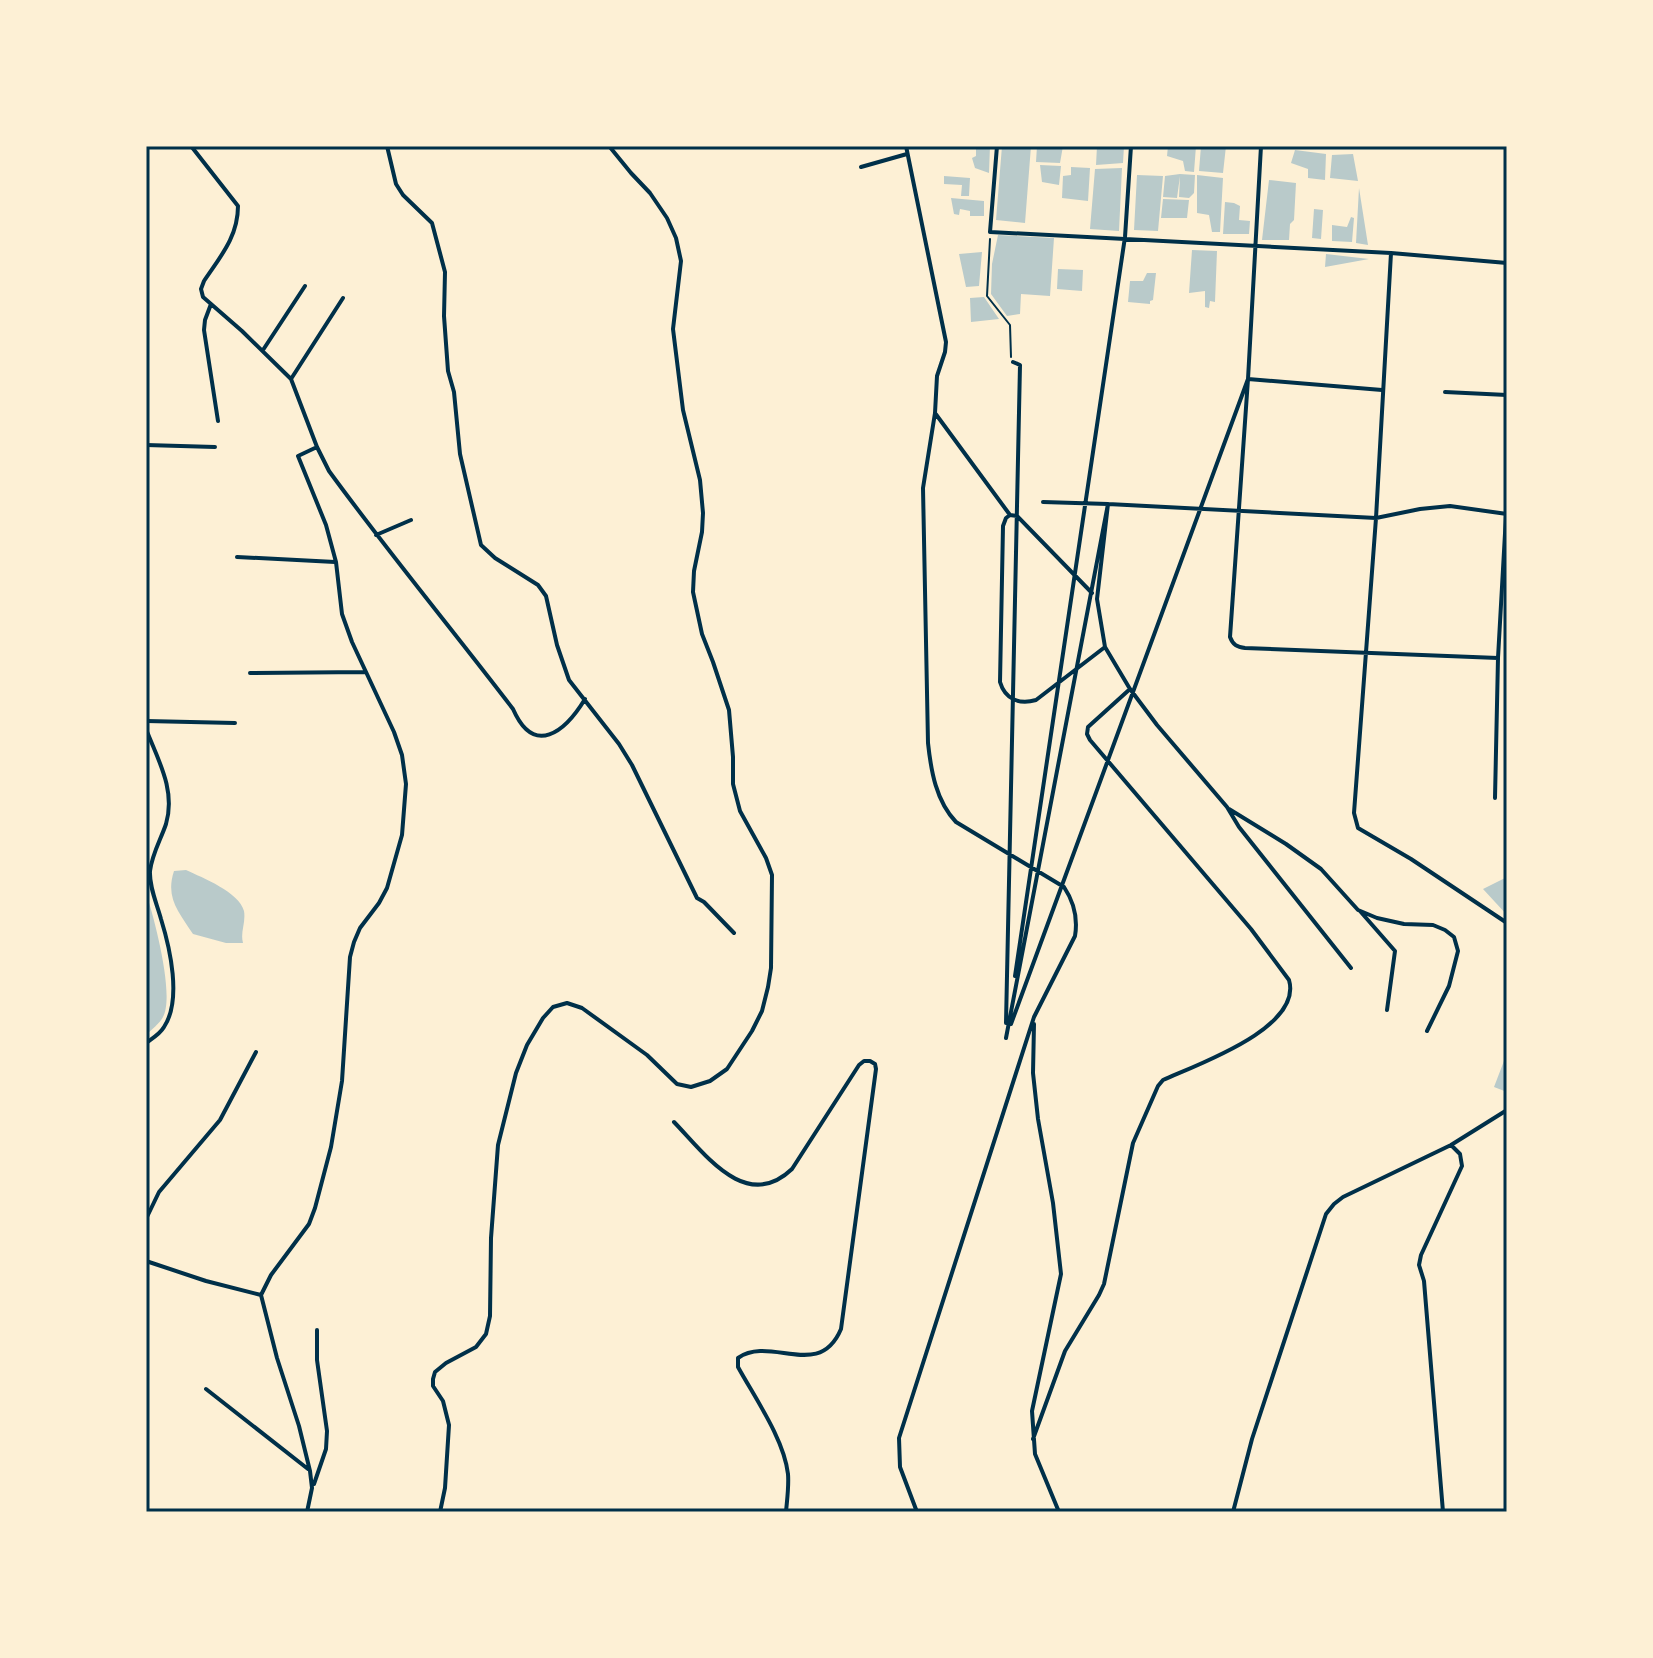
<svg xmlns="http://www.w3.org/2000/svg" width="1653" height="1658" font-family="Quicksand,sans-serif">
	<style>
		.green { fill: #b9caca }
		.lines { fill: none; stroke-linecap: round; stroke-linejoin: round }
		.path { stroke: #003049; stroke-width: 2 }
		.minor { stroke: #003049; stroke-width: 4 }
		.neatline { fill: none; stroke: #003049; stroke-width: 3 }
	</style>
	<rect width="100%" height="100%" fill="#fdf0d5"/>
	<path class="green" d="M976 146H990L989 173 975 168 972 158 976 156Z
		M1002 146H1031L1025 223 996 220Z
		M1037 146H1063L1060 163 1036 162Z
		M1097 146H1124L1123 163 1096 165Z
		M1168 146H1196L1194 172 1185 171 1183 161 1167 156Z
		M1201 146H1226L1223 173 1199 171Z
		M1295 150 1326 154 1325 180 1308 178V169L1291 163Z
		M1353 154 1358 181 1330 178 1332 155Z
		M1040 165 1061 166 1059 185 1042 182Z
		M1071 167 1090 168 1088 201 1062 198 1063 176 1071 175Z
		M1122 168 1119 231 1090 229 1095 169Z
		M1180 174 1195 175 1194 193 1189 198 1179 197 1180 176 1177 198 1163 197 1165 176Z
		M1137 175 1163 176 1158 231 1134 230Z
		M1197 175 1223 178 1220 232H1212L1209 215 1197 213Z
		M944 176 970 178 969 196H961L962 185 944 184Z
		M1269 180 1296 183 1294 220 1290 224 1289 240H1262Z
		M1359 188 1368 245 1356 243Z
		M951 198 984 201V216H970V211L960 209 959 215 954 214Z
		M1163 199 1189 200 1187 218H1161Z
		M1225 202 1234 203 1240 206 1239 220 1250 221 1249 234H1223Z
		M1314 209 1323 210 1321 239 1312 238Z
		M1351 217 1354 218 1352 242 1332 241V225L1347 227Z
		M998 235 1054 238 1050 296 1021 294 1020 314 1007 316 991 294 992 264Z
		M1192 250 1217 251 1215 302 1210 301 1209 308 1205 307V291L1189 293Z
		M982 252 979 286 966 287 959 254Z
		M1326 254 1369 259 1325 267Z
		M1058 269 1083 270 1082 291 1057 289Z
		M1147 273H1156L1153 300 1150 301V304L1128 302 1130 281H1143Z
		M984 297 999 319 971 322 970 298Z
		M186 870C203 878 239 892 244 911 246 923 240 932 243 943H226L193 934C179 912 165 898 174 871Z
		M1507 877V915L1483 889Z
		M146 893C154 917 175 995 163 1017 160 1023 151 1030 146 1035Z
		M1507 1053V1092L1494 1087Z"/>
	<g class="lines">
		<path class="path" d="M990 239 987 296 1010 325 1011 357"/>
		<path class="minor" d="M191 146 238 206C238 237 220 257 204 281L201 289 203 297 242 331 291 379 317 447 329 471C388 552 452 629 513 709 534 757 565 732 585 699
			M387 146 396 184 403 195 432 223 445 272 444 316 448 371 454 392 460 454 481 545 495 558 538 585 546 596 557 645 569 680 619 744 632 765 697 898 704 902 734 933
			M906 146 946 342 945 352 937 376 935 413 923 488 928 743C931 771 936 801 956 822L1064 887C1074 902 1078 918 1075 936L1034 1017 899 1438 900 1467 917 1512
			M997 146 990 232 1391 253 1507 263
			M1261 146 1248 379 1230 637C1233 645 1237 647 1245 648L1498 658
			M861 167 907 154
			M1391 253 1376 518 1354 813 1358 828 1411 859 1507 923
			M211 304 205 320 204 330 218 421
			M263 350 305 286
			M291 379 343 298
			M1445 392 1507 395
			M935 413 1010 515
			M146 445 215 447
			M1043 502 1108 504 1376 518 1420 509 1450 506 1507 514
			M376 535 411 520
			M237 557 335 562
			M1092 593 1017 516 1010 515 1006 518 1003 526 1000 682C1005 699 1019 705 1036 700L1105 647
			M250 673 366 672
			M146 721 235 723
			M146 729C158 760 176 790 166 824 161 839 152 854 150 871 149 887 157 904 161 919 170 948 182 1000 164 1027 160 1034 153 1038 146 1043
			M1495 798 1498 658 1507 498
			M1229 809 1286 844 1321 869 1358 910 1377 918 1404 924 1433 925 1445 930 1454 937 1458 951 1449 986 1427 1031
			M1360 911 1395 951 1387 1010
			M1015 976 1125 237 1131 146
			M1006 1023 1020 365 1013 362
			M1011 1024 1248 379 1382 390
			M1034 1024 1033 1073 1038 1119 1053 1203 1061 1274 1032 1411 1035 1454 1059 1512
			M1006 1038 1108 504 1097 599 1105 647 1130 689 1157 725 1227 807 1239 827 1351 968
			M674 1122C705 1154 746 1213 792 1169L859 1065 864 1061H870L875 1064 876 1069 841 1329C819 1381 771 1335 738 1358V1367C755 1398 784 1439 788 1474 789 1487 787 1500 786 1512
			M146 1219 159 1192 220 1120 256 1052
			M146 1261 206 1281 261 1295 277 1358 299 1426 310 1471 312 1488 307 1512
			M261 1295 271 1275 309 1224 315 1208 331 1147 342 1081 350 957 354 942 360 928 379 903 387 888 402 835 406 784 402 755 394 732 352 642 342 614 336 562 326 525 298 456 317 447
			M206 1389 308 1469
			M1033 1439 1065 1351 1099 1295 1104 1284 1133 1143 1158 1086 1163 1080C1196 1065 1303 1028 1289 980L1251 929 1090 740 1087 734 1088 727 1130 689
			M314 1484 326 1449 327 1431 317 1360V1330
			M440 1512 445 1488 449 1425 443 1401 433 1386V1379L435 1372 446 1363 476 1347 486 1334 490 1316 491 1238 498 1145 516 1073 527 1045 543 1018 553 1007 567 1003 582 1008 647 1055 677 1084 691 1087 710 1081 727 1069 752 1031 762 1011 768 987 771 968 772 875 766 858 740 811 733 784V757L729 710 713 662 702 634 693 592 694 571 702 532 703 513 700 480 683 410 673 329 681 261 676 238 667 218 650 193 631 173 609 146
			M1233 1512 1252 1439 1326 1214 1334 1204 1343 1197 1451 1145 1507 1110
			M1443 1512 1424 1281 1419 1265 1421 1255 1462 1166 1460 1154 1451 1145"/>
	</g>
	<rect width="1653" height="1658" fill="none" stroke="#fdf0d5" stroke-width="296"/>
	<rect x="148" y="148" width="1357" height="1362" class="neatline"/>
</svg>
